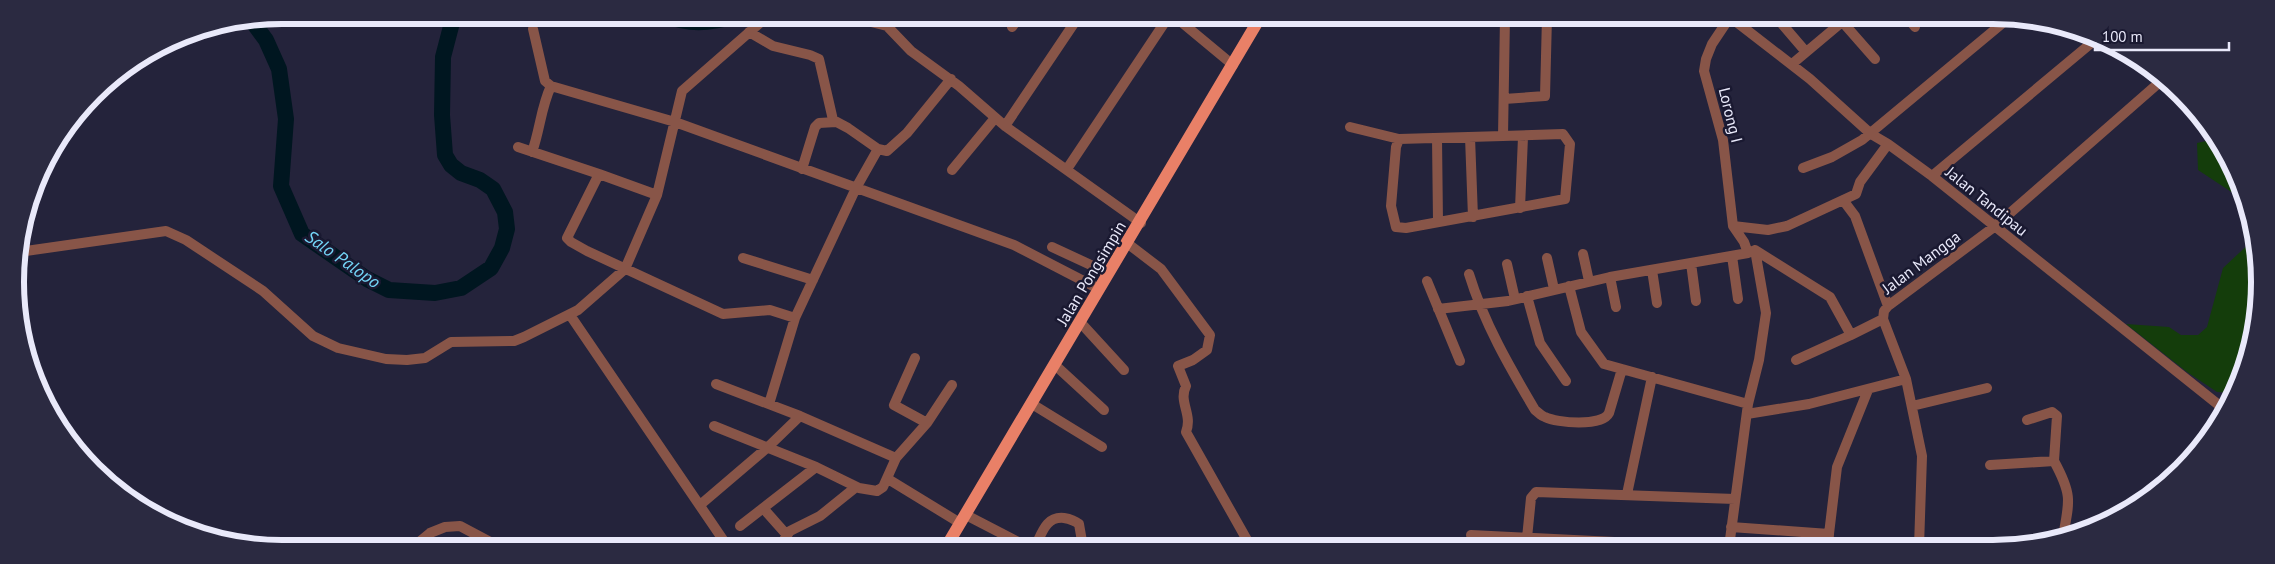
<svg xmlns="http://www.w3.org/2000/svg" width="2275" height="564" font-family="'PT Sans',sans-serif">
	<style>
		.green { fill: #143d0b }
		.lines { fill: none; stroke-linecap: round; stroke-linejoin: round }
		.river { stroke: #001620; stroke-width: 16 }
		.minor { stroke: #885548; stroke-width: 10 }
		.major { stroke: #e98067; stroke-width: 12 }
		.labels { text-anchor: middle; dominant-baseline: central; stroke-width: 5; stroke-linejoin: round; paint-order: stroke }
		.street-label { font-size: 16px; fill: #e9e9fa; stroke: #1a1931 }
		.water-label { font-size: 18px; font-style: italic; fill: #73d4f6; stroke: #1a1931 }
		.rim { fill: none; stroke: #e9e9fa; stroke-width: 6 }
	</style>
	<rect width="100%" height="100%" fill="#24233b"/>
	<path class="green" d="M2215 139 2245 201 2198 170 2197 143Z
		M2253 240 2258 317 2235 393 2217 392 2187 372 2126 324 2169 327 2181 335H2198L2207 327 2223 268Z"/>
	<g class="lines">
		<path class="river" d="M668 16C690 26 713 23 735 16
			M252 21 266 40 279 69 286 119 281 186 302 234 367 279 389 290 435 293 461 288 491 268 502 248 507 229 505 212 493 189 480 180 461 173 451 165 445 155 442 115 443 57 454 15"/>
		<path class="minor" d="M867 16 871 22 887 26 911 51 959 86 1005 126 1141 223
			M1174 16 1233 65
			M1730 17 1810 79 1871 134 1888 144 1932 176 2225 410
			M1776 17 1806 52
			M1907 17 1915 27
			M1839 18 1875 59
			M1012 27 1020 16
			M533 29 545 81 551 86 675 122 1014 245 1099 289
			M749 32 773 46 810 55 819 59 833 120 848 128 878 149
			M1792 64 1848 17
			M1504 99 1545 96 1547 17
			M1005 126 1079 16
			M1350 127 1399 139 1503 136 1505 17
			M1470 137 1473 217
			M1437 138 1438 222
			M1399 139 1396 147 1391 206 1396 227 1406 228 1565 199 1570 144 1563 134 1503 136
			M518 147 599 174
			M532 152C540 130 541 107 551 86
			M1803 168 1832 157 1862 140 2010 17
			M802 169 815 127 819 123 836 122
			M1067 169 1169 16
			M952 170 995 118
			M1932 176 2095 40
			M657 195 599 174 567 238 571 242 587 251 723 314 770 310 795 318 856 188 878 149 887 151 907 133 951 79
			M1843 200 1855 216 1888 306
			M1520 208 1523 137
			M1733 226 1768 230 1787 226 1856 194 1860 182 1888 144
			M1127 243 1161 269 1210 335 1207 350 1193 360 1178 366 1186 386C1178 402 1193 414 1186 432L1251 547
			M1052 247 1108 273
			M1755 250 1830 297 1851 335 1883 319
			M19 252 166 231 186 240 263 291 313 336 338 348 386 359 407 360 425 358 451 342 514 341 524 337 578 310 625 269 657 195 682 91 768 16
			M1583 254 1589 281
			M1732 256 1738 299
			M743 258 813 280
			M1547 258 1554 289
			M1691 263 1696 301
			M1507 264 1515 299
			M1652 270 1657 303
			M1469 274C1484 323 1509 366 1535 410 1539 413 1541 416 1545 417 1557 423 1602 427 1609 413L1622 369
			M1610 277 1616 307
			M1427 281 1460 361
			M1569 286 1581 332 1604 364 1748 404
			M1527 296 1540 343 1566 381
			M1438 309 1508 301 1610 277 1748 253
			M570 315 728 547
			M1080 322 1124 370
			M1796 360 1851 335
			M1055 365 1104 410
			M769 404 795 318
			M1032 404 1102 447
			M1912 406 1987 388
			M1747 414 1809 404 1906 379
			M2027 420 2052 412 2057 416 2054 461
			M927 423 952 385
			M714 426 816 467 859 488 877 491 883 487 896 458 800 416 716 384
			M896 458 927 423 894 405 915 358
			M1990 465 2054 461C2072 494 2070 500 2063 536
			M888 479 960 523
			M1627 494 1652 377
			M700 505 768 447 800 416
			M763 508 786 534
			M966 515 1028 547
			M740 526 816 467
			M1731 527 1829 534 1828 547
			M1829 534 1837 467 1868 390
			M1471 535 1715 547
			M1527 538 1531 498 1536 492 1735 499
			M1828 541 1891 547
			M413 547 430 533 445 527 460 526 492 543 509 547
			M779 547 790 531 820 516 856 487
			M1035 547C1042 533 1046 516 1064 518 1070 519 1074 520 1079 524L1083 547
			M1729 547 1748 404 1759 360 1766 313 1755 250 1748 253 1744 242 1733 226 1723 140 1704 71 1706 59 1712 44 1730 17
			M1919 547 1922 456 1906 379 1883 319 1884 311 1888 306 1994 227 2161 81"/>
		<path class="major" d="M946 547 1261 16"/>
	</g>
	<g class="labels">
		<g class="street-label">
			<text transform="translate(1731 115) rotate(76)">Lorong I</text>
			<text transform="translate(1987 201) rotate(39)">Jalan Tandipau</text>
			<text transform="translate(1921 262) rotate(-37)">Jalan Mangga</text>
			<text transform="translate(1091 273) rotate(-59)">Jalan Pongsimpin</text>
		</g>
		<g class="water-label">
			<text transform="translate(343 259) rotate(35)">Salo Palopo</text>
		</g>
	</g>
	<path d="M0 0H2275V564H0ZM282 24H1993A258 258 0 0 1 2251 282V282A258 258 0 0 1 1993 540H282A258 258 0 0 1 24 282V282A258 258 0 0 1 282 24Z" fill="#2b2a41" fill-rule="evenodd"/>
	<path class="rim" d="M282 24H1993A258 258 0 0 1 2251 282V282A258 258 0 0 1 1993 540H282A258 258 0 0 1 24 282V282A258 258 0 0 1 282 24Z"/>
	<path d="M2095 42v8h134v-8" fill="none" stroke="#e9e9fa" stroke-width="2.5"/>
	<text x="2102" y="42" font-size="15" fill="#e9e9fa" stroke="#1a1931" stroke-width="4" paint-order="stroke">100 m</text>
</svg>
